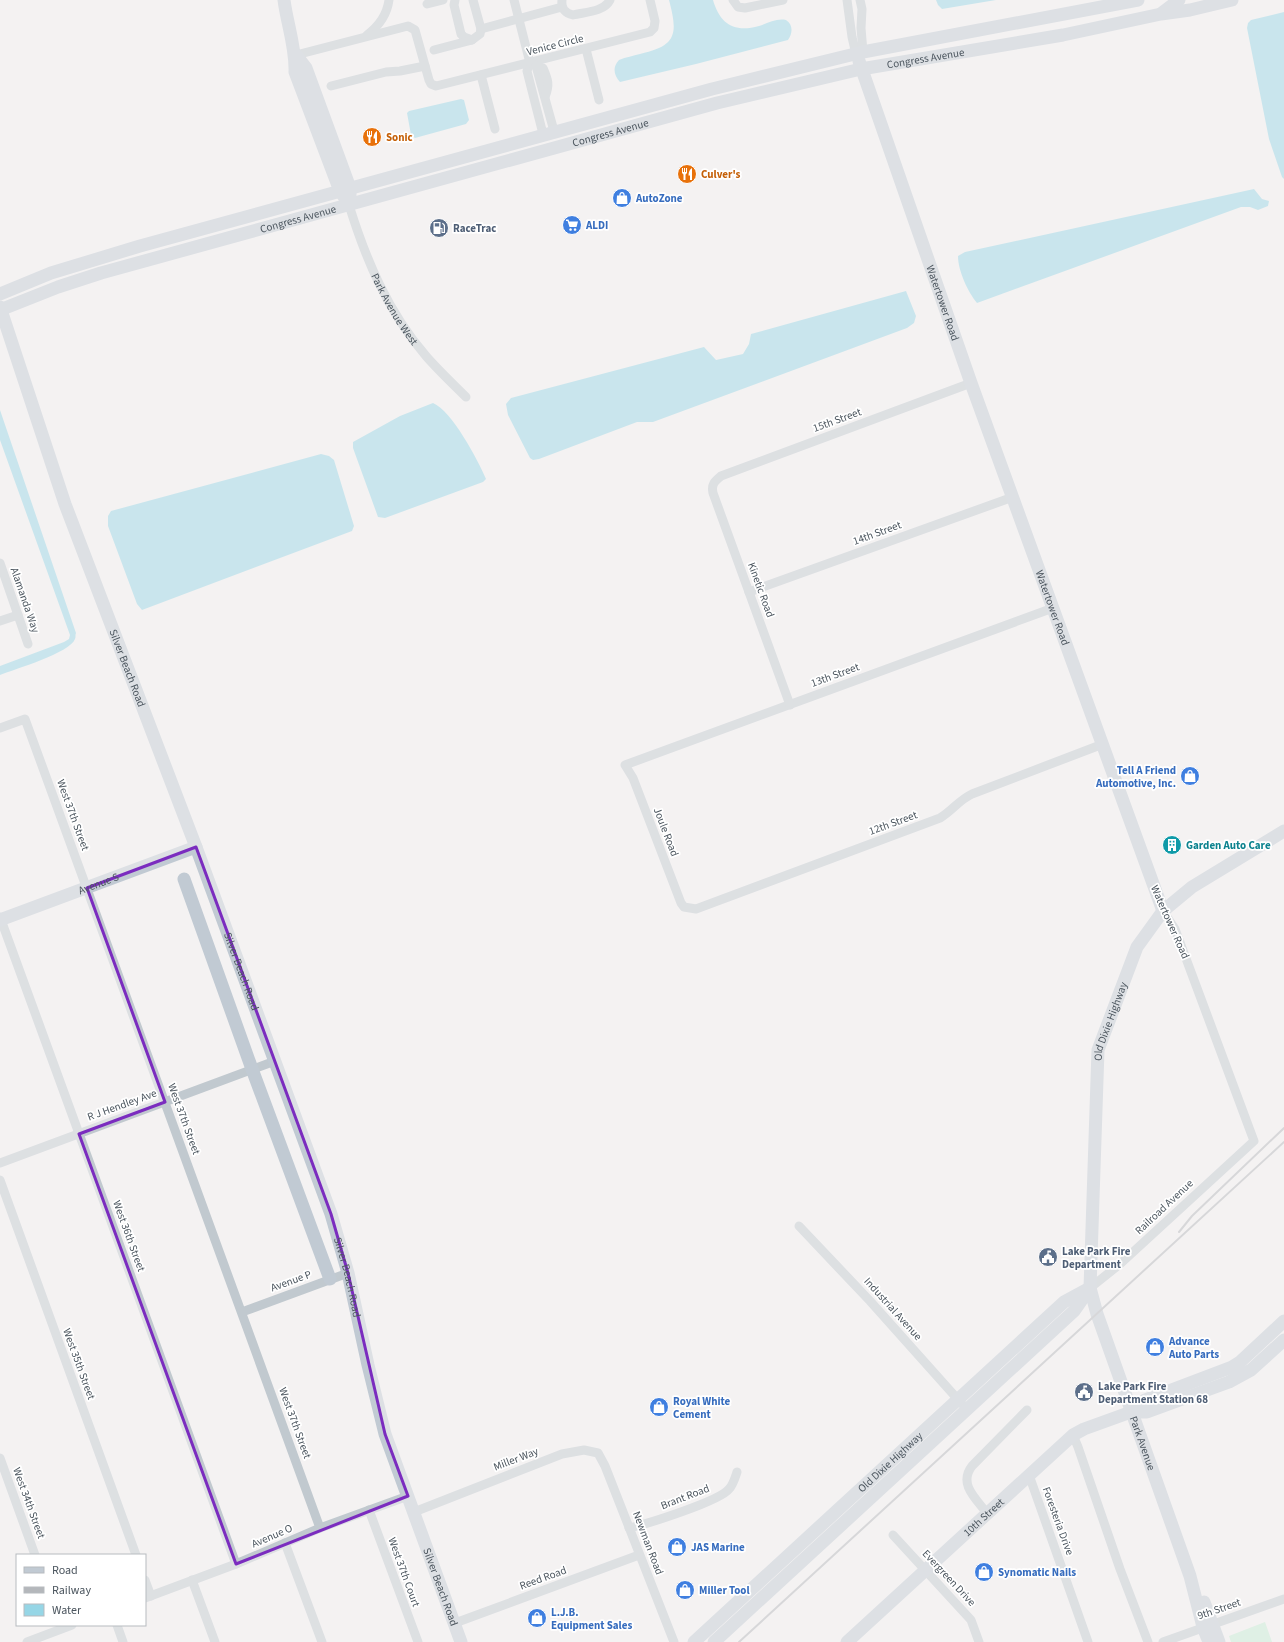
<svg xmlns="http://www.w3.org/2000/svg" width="1284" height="1642" font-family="'Source Sans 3',sans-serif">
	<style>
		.green { fill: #c5edd4 }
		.water { fill: #96d6e6 }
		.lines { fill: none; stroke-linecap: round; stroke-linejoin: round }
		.street { stroke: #c1c9cf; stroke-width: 9 }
		.secondary { stroke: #c1cad3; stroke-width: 13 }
		.rail { stroke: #b4b7bb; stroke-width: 2 }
		.marked { fill: none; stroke: #7b2cbf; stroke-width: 3; stroke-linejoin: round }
		.labels { text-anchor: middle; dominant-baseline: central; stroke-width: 3.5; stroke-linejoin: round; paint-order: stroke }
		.street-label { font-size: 11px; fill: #4b555e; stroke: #fff }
		.food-label { font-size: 11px; font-weight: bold; fill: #c56008; stroke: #fff; text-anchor: start }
		.shop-label { font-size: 11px; font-weight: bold; fill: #366cbe; stroke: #fff; text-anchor: start }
		.service-label { font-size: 11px; font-weight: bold; fill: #4e5e75; stroke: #fff; text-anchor: start }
		.culture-label { font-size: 11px; font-weight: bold; fill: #0d838f; stroke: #fff; text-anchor: start }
	</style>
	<rect width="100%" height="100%" fill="#f4f2f2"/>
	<path class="green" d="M1265 1622 1272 1642H1231L1229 1636Z"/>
	<path class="water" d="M669 0H713C720 24 734 33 759 26 768 23 777 18 786 20 793 24 793 33 788 40L784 41 696 64 620 82C614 76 612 67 619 60 626 57 633 56 640 54 677 46 678 34 669 0Z
		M936 0H996L942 9 938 5Z
		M1284 12V179L1282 177 1269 139 1247 28 1248 23 1251 20Z
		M461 99 464 100 469 120 466 124 415 138 411 135 407 113 409 111Z
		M1254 189 1262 199 1269 201 1268 206 1258 210 1250 207H1241L977 303C968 292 958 271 958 256L965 252Z
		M906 291 916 316 914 323 907 328 653 422H637L539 459 533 460 530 458 508 415 506 404 511 398 704 347 716 360 743 354 749 344 751 334Z
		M433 403C452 411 478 460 486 479L483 482 385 518 378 517 353 448V442L400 416Z
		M0 410 76 633C75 635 76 637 75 639 70 653 15 669 0 675V666L64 642 69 639 70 635 0 440Z
		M321 454 329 456 334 460 354 526 352 531 142 610 137 604 108 526V516L111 511Z"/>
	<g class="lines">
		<g class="street">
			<path d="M455 0 454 5 461 34 464 37 472 40 480 34 481 29 473 0"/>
			<path d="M514 0 530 63 527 71 543 134"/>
			<path d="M562 0C561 9 565 13 573 15 585 12 604 12 610 0"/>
			<path d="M733 0 738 7 745 8 783 0"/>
			<path d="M847 0 852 37 856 54"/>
			<path d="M860 0 862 9 861 28 863 52"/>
			<path d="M427 4 443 0"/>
			<path d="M481 29 562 7"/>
			<path d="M367 35C379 26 387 15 389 0"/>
			<path d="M586 49 599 100"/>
			<path d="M434 50 472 40"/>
			<path d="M296 55 408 26 415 30 429 80 431 84 436 86 650 32 654 28 655 21 650 0"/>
			<path d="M530 63 536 66 554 131"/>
			<path d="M536 66 543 68C548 80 550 84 545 97"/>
			<path d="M481 75 495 129"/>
			<path d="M331 86 386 72 400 71 425 66"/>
			<path id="s1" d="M349 205C366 260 388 312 426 356 438 370 453 384 466 397"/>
			<path d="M0 563 28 644"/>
			<path d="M749 592 1013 497"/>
			<path d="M1053 608 625 765 633 778 681 903 684 907 696 909 940 818C952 811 959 800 972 794L1103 744"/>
			<path d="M0 621 18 615"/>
			<path d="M790 705 713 493C711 484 715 481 721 476L971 383"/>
			<path d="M0 728 25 719 320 1528"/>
			<path d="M0 917 236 1564"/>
			<path d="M0 1163 275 1061"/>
			<path d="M0 1180 136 1555"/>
			<path d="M799 1226 870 1301 962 1404"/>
			<path d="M1090 1288 1120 1264 1254 1141 1175 929 1163 911"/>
			<path d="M242 1312 348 1273"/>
			<path d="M1073 1435 1078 1447 1120 1569 1148 1642"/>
			<path d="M0 1458 35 1555"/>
			<path d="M1029 1475 1088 1642"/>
			<path d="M369 1510 418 1642"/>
			<path d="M414 1512 562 1454 584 1450 598 1453 605 1466 674 1642"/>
			<path d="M987 1513C976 1499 958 1484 972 1466L1027 1410"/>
			<path d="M629 1528C647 1524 720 1501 729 1489 733 1485 735 1478 737 1472"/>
			<path d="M893 1535 971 1620 979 1642"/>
			<path d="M285 1543 322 1642"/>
			<path d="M145 1580 151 1596"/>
			<path d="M192 1580 215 1642"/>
			<path d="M145 1598 236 1564 320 1528 408 1496"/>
			<path d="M455 1623 639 1555"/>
			<path d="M117 1625 123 1642"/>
			<path d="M27 1642 72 1625"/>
			<path d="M1163 1642 1284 1599"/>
		</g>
		<g class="secondary">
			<path d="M284 0C287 24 296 47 295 72L340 191 345 198"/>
			<path d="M1162 13 1179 0"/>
			<path d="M296 55 306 68 350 188V197"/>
			<path id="s2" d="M859 61 971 383 1163 911"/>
			<path d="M0 294 51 273 140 246 712 89 863 52 1138 0"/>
			<path id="s3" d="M0 307 65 504 196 847 331 1214 348 1273 368 1365 385 1434 461 1642"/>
			<path id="s4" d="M0 310 58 287 101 273 717 103 861 69 1063 35 1161 14 1190 10 1232 0"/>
			<path d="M184 879 252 1069 330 1279"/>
			<path id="s5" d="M0 920 196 847"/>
			<path id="s6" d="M1090 1288 1097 1314 1190 1576 1203 1627 1209 1642"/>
			<path d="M1131 1412 1145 1400 1232 1367 1240 1362 1284 1321"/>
			<path d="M1204 1602 1219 1642"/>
			<path id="s7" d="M694 1642 1064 1302 1088 1289"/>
			<path id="s8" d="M714 1642 1074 1311 1090 1288 1098 1050 1137 947 1163 911 1192 887 1284 831"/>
			<path id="s9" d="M847 1642 1073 1435 1084 1429 1131 1412H1147L1229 1382 1251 1370 1284 1340"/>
		</g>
		<path class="rail" d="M1179 1232 1192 1216 1284 1128
			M739 1642 1284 1142"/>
	</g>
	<path d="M0 0H1284V1642H0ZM196 847 331 1214 348 1273 385 1434 408 1496 236 1564 79 1134 165 1102 87 888Z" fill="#f4f2f2" fill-opacity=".55" fill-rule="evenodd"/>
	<path class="marked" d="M196 847 331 1214 348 1273 385 1434 408 1496 236 1564 79 1134 165 1102 87 888Z"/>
	<defs>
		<g id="restaurant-disc" transform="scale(1)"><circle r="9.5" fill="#e8710a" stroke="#fff"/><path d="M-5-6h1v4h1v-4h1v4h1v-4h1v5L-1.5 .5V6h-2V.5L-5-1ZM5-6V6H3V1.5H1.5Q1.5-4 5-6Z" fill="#fff"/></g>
		<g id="shop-disc" transform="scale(1)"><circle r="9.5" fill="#3f7fe0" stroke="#fff"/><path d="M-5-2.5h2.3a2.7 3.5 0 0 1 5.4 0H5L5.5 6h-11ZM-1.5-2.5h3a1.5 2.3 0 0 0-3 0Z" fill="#fff"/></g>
		<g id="supermarket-disc" transform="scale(1)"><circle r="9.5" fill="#3f7fe0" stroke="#fff"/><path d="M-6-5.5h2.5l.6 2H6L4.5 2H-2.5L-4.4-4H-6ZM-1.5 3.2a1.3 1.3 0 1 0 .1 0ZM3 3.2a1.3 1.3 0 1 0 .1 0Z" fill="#fff"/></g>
		<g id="fuel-disc" transform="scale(1)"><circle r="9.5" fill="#5c6f8a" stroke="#fff"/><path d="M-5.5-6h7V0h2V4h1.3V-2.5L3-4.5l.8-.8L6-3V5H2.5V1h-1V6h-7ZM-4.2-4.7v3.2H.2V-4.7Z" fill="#fff"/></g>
		<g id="building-disc" transform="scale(1)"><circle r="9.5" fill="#0f9aa8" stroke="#fff"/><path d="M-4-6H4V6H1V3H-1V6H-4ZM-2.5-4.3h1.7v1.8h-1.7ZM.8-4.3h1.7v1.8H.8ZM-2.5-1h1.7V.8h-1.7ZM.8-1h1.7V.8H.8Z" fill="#fff"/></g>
		<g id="civic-disc" transform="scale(1)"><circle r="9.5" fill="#5c6f8a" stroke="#fff"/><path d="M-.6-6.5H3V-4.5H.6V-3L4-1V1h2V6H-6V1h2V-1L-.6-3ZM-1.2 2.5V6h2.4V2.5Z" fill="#fff"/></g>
	</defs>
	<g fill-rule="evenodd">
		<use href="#restaurant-disc" x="372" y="137"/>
		<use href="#restaurant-disc" x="687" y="174"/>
		<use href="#shop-disc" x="622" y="198"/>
		<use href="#supermarket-disc" x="572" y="225"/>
		<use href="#fuel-disc" x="439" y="228"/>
		<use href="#shop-disc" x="1190" y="776"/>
		<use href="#building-disc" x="1172" y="845"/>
		<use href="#civic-disc" x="1048" y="1257"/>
		<use href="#shop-disc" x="1155" y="1347"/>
		<use href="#civic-disc" x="1084" y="1392"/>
		<use href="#shop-disc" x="659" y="1407"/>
		<use href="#shop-disc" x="677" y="1547"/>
		<use href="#shop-disc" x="984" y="1572"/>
		<use href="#shop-disc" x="685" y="1590"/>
		<use href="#shop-disc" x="537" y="1618"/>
	</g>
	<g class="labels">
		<g class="street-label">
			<text transform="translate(555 45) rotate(-14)">Venice Circle</text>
			<text stroke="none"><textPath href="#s4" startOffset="960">Congress Avenue</textPath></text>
			<text stroke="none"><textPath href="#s4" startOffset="636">Congress Avenue</textPath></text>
			<text stroke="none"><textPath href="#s4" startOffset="312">Congress Avenue</textPath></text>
			<text stroke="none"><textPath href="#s2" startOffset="256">Watertower Road</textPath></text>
			<text stroke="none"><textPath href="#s1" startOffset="114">Park Avenue West</textPath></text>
			<text transform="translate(837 420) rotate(-20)">15th Street</text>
			<text transform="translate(877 533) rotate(-20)">14th Street</text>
			<text transform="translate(761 590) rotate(70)">Kinetic Road</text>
			<text transform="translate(25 600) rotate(71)">Alamanda Way</text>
			<text stroke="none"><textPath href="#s2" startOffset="580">Watertower Road</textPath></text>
			<text stroke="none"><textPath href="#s3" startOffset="383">Silver Beach Road</textPath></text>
			<text transform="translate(835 675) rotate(-20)">13th Street</text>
			<text transform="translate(73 815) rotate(70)">West 37th Street</text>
			<text transform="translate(893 823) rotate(-20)">12th Street</text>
			<text transform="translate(666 832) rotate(69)">Joule Road</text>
			<text stroke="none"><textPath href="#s5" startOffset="105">Avenue S</textPath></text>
			<text transform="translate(1170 922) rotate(66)">Watertower Road</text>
			<text stroke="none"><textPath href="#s3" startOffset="707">Silver Beach Road</textPath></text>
			<text stroke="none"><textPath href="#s8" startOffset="786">Old Dixie Highway</textPath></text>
			<text transform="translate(122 1105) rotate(-20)">R J Hendley Ave</text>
			<text transform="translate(184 1119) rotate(70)">West 37th Street</text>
			<text transform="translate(1164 1207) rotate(-43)">Railroad Avenue</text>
			<text transform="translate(129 1236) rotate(70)">West 36th Street</text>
			<text stroke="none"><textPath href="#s3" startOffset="1031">Silver Beach Road</textPath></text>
			<text transform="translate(291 1281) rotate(-20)">Avenue P</text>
			<text transform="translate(893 1309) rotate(48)">Industrial Avenue</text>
			<text transform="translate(79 1364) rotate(70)">West 35th Street</text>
			<text transform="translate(295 1423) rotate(70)">West 37th Street</text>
			<text stroke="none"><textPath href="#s6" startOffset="164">Park Avenue</textPath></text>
			<text transform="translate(516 1459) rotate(-21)">Miller Way</text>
			<text stroke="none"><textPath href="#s7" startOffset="266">Old Dixie Highway</textPath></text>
			<text transform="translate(685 1497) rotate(-21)">Brant Road</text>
			<text transform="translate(29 1503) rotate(70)">West 34th Street</text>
			<text stroke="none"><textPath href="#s9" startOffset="185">10th Street</textPath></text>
			<text transform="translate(1058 1521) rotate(70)">Foresteria Drive</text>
			<text transform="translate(272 1536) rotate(-23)">Avenue O</text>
			<text transform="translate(648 1543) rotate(69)">Newman Road</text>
			<text transform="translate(404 1572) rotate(70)">West 37th Court</text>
			<text transform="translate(543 1578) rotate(-20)">Reed Road</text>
			<text transform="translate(949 1578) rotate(47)">Evergreen Drive</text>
			<text stroke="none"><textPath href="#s3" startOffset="1355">Silver Beach Road</textPath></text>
			<text transform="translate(1219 1609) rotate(-19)">9th Street</text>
		</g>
		<g class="food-label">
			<text x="386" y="137">Sonic</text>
			<text x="701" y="174">Culver's</text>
		</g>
		<g class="shop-label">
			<text x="636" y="198">AutoZone</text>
			<text x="586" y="225">ALDI</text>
			<text x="1176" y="770" text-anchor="end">Tell A Friend<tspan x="1176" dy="13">Automotive, Inc.</tspan></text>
			<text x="1169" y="1341">Advance<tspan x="1169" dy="13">Auto Parts</tspan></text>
			<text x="673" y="1401">Royal White<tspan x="673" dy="13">Cement</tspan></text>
			<text x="691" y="1547">JAS Marine</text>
			<text x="998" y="1572">Synomatic Nails</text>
			<text x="699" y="1590">Miller Tool</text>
			<text x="551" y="1612">L.J.B.<tspan x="551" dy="13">Equipment Sales</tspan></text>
		</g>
		<g class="service-label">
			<text x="453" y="228">RaceTrac</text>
			<text x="1062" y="1251">Lake Park Fire<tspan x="1062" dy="13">Department</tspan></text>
			<text x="1098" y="1386">Lake Park Fire<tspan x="1098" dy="13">Department Station 68</tspan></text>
		</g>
		<g class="culture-label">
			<text x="1186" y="845">Garden Auto Care</text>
		</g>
	</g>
	<rect x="16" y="1554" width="130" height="72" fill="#ffffff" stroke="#b7bbbf"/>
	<rect x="24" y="1567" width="20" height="6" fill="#c1cad3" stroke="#b7bbbf"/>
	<text x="52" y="1574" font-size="12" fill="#4b555e">Road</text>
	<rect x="24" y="1587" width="20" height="6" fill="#b4b7bb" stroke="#b7bbbf"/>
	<text x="52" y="1594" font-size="12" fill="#4b555e">Railway</text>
	<rect x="24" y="1604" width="20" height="12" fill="#96d6e6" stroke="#b7bbbf"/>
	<text x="52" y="1614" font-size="12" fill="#4b555e">Water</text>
</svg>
